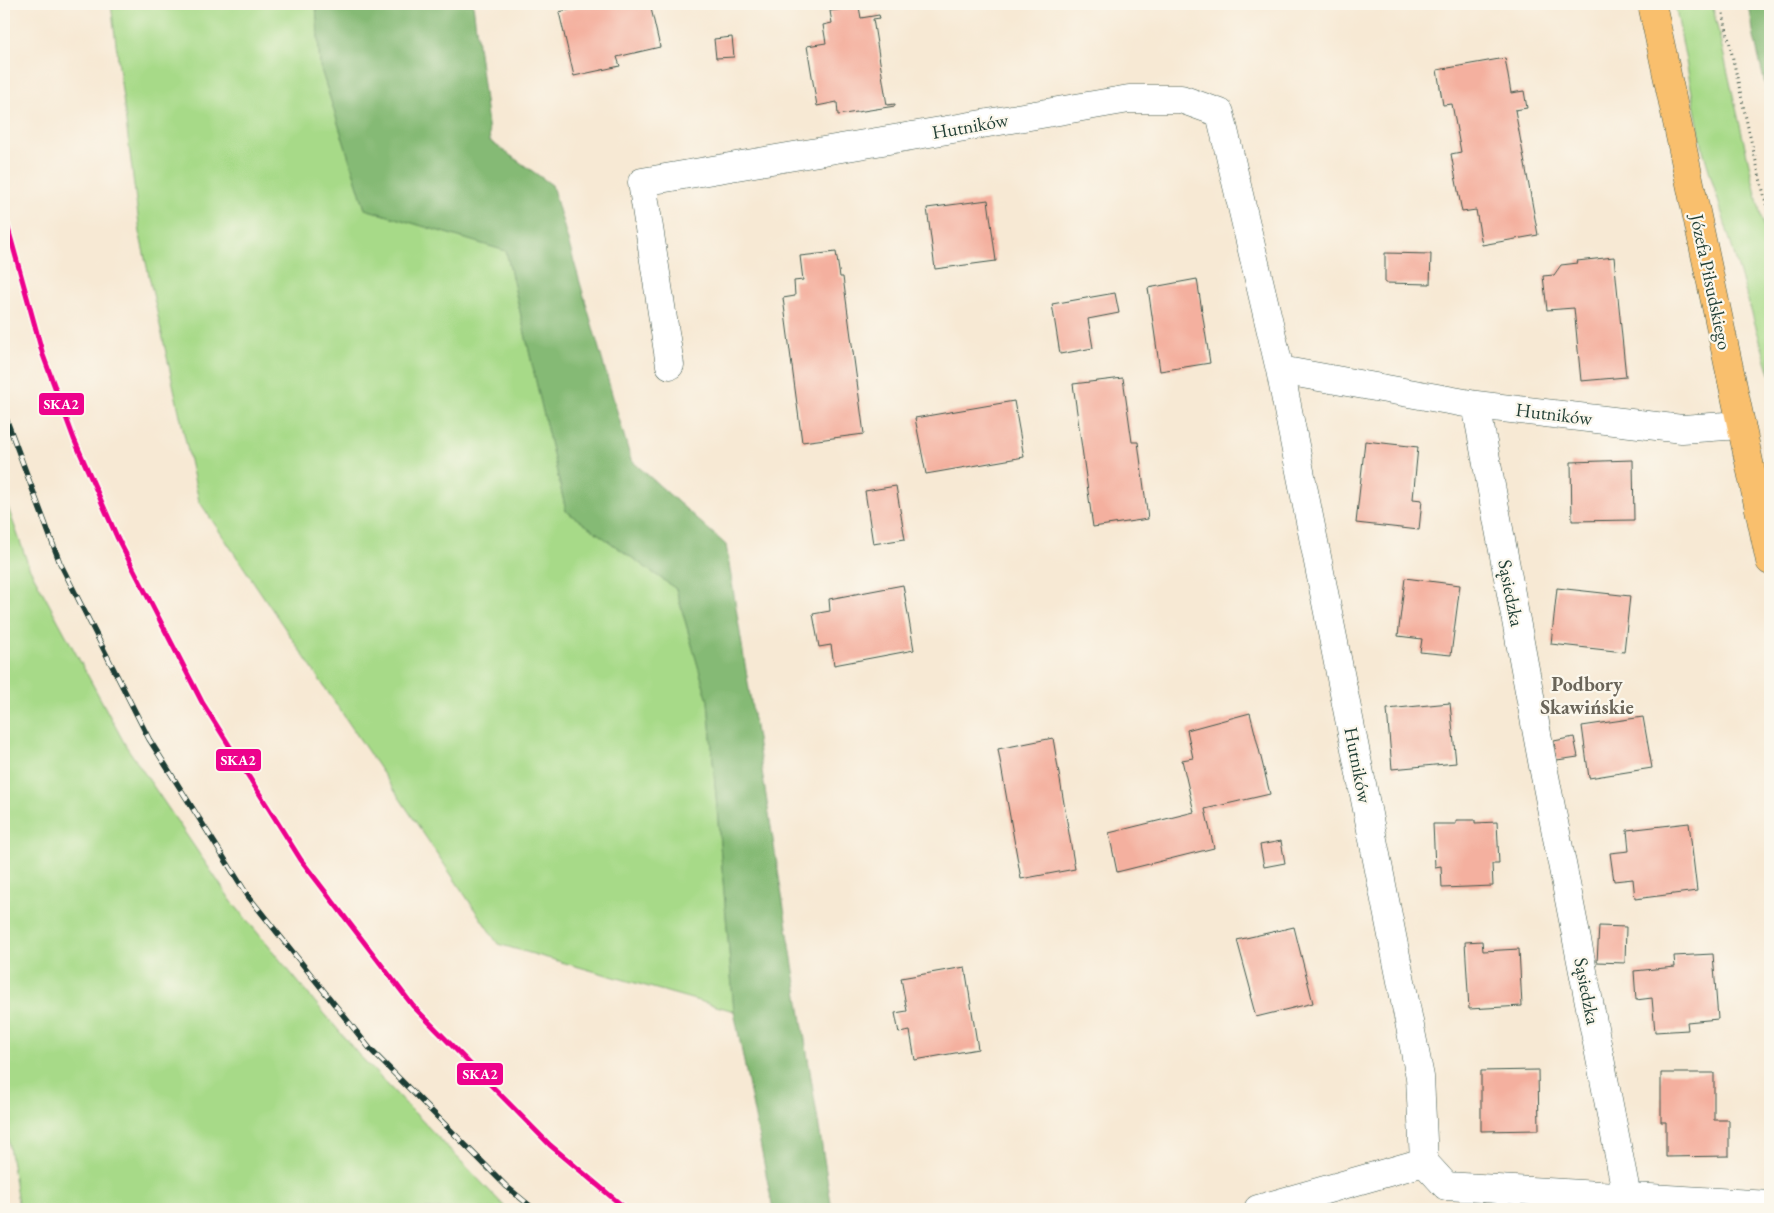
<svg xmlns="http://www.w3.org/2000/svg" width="1774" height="1213" font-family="'EB Garamond',serif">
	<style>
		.green { fill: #a7da88; stroke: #638c5e }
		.forest { fill: #85ba74; stroke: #527c54 }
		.building { fill: #f4b09f }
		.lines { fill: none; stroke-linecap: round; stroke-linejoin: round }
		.street-casing { stroke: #3f574c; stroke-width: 29 }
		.primary-casing { stroke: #3f574c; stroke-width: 29 }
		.path { stroke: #3f574c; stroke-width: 3; stroke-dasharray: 1 4; stroke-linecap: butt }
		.street { stroke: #fff; stroke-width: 28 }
		.primary { stroke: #f9bf6d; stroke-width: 28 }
		.rail-casing { stroke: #1f3d34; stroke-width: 5.5 }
		.rail { stroke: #fbf7ec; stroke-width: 4; stroke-dasharray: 11; stroke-linecap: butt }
		.rail-1-casing { stroke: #fbf7ec; stroke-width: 9 }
		.rail-1 { stroke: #ed028c; stroke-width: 5 }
		.labels { text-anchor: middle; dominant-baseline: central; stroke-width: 4.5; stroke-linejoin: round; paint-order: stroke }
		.street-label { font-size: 19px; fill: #1f3d34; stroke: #fbf7ec }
		.neighbourhood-label { font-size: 20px; font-weight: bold; fill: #6a6559; stroke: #fbf7ec }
		.line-badge { stroke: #fbf7ec; stroke-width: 2 }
		.badge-label { font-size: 14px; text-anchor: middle; font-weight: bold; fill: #fff }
	</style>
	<rect width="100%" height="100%" fill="#fbf7ec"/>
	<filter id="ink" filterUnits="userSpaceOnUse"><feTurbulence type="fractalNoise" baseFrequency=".02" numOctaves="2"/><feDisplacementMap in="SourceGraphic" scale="10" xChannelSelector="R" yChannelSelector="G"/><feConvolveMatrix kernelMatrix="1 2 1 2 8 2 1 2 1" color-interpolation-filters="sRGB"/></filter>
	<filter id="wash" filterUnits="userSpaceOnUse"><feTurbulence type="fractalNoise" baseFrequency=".0096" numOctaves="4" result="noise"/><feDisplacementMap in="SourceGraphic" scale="20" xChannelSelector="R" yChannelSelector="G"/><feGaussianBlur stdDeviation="1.12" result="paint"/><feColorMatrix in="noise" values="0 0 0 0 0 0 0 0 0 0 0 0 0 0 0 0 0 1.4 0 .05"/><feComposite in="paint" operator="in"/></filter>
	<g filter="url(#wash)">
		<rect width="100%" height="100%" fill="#f7e9d4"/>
		<path class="green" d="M111 4H316L320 66 365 209 506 251 566 511 676 589 708 701 734 1011 498 944 199 501 141 240Z
			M1675 4H1712L1770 255V374L1703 150Z
			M4 496 29 567 126 746 232 902 358 1054 507 1209H19L4 1114Z"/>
		<path class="forest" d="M316 4H473L490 141 552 185 631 460 726 545 832 1209H773L734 1011 708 701 676 589 566 511 506 251 365 209 320 66Z
			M1749 4H1770V106L1754 37Z"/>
		<g id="blocks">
			<path class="building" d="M595 4H650L660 47 617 57 620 66 574 76 559 12Z
				M859 7 861 18 879 15 880 18 873 19 887 105 895 104V106L838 115 837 102 817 106 807 46 826 43 823 25 832 23 830 11Z
				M732 37 734 57 716 58 714 39Z
				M1505 58 1511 93 1524 91 1527 108 1515 110 1538 235 1482 245 1476 210 1462 212 1451 154 1461 152 1452 104 1443 105 1437 70Z
				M988 200 996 261 935 269 927 208Z
				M836 252 840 277H843L864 434 802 442 783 298 795 296 794 281 803 280 800 256Z
				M1385 253 1431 254 1430 284 1385 283Z
				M1614 257 1626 377 1581 381 1574 308 1547 310 1543 276 1554 275 1561 265 1578 263 1577 261Z
				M1197 279 1210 363 1160 371 1148 288Z
				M1115 293 1119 313 1088 319 1093 348 1060 354 1052 304Z
				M1123 378 1132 442H1138L1148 519 1093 527 1073 384Z
				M1014 401 1024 457 926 474 915 418Z
				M1365 441 1418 447 1413 499 1422 500 1419 530 1356 523Z
				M1633 460 1634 520 1572 521 1571 462Z
				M896 486 905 539 873 544 865 491Z
				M1405 578 1460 585 1451 655 1420 652 1422 639 1398 636Z
				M903 585 914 650 834 665 831 645 819 647 813 614 830 611 829 599Z
				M1557 588 1630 596 1624 652 1551 644Z
				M1450 703 1456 763 1392 769 1387 709Z
				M1250 713 1270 794 1205 809 1214 848 1117 872 1109 833 1194 812 1182 760 1193 758 1187 730Z
				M1643 717 1652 768 1589 778 1582 726Z
				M1574 737 1578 757 1557 760 1554 741Z
				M1053 738 1075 869 1021 879 998 749Z
				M1456 820H1475V823L1497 822 1499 864H1492L1493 886 1442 888 1441 866 1435 867 1433 824H1456Z
				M1689 823 1697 891 1635 899 1633 879 1614 881 1610 853 1629 851 1627 830Z
				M1281 841 1285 863 1264 867 1260 845Z
				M1599 926 1626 927 1625 963 1597 962Z
				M1294 927 1313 1003 1256 1017 1250 995H1252L1237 940Z
				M1482 941 1483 951 1519 949 1522 1006 1469 1009 1465 942Z
				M1713 954 1718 1019 1687 1022 1688 1030 1655 1032 1652 998 1636 1000 1634 971 1675 967 1674 956Z
				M965 967 978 1049 915 1060 910 1031 899 1033 895 1013 907 1011 901 978Z
				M1538 1070 1539 1130 1481 1131V1071Z
				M1661 1073H1714V1120H1729V1156L1666 1157V1122H1661Z"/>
		</g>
	</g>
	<g filter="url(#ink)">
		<use href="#blocks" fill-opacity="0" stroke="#3f574c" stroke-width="1"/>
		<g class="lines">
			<g class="street-casing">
				<path id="street" d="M670 365 642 182 1129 99H1181L1220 113 1280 370 1476 405 1682 429 1741 425
					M1280 370 1420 1077 1424 1162
					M1476 405 1543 766 1627 1197
					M1258 1209 1424 1162 1446 1186 1770 1205"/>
			</g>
			<g class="primary-casing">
				<path id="primary" d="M1652 4 1770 561"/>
			</g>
			<path class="path" d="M1721 4 1749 132 1770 220"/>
			<use href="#street" class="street"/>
			<use href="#primary" class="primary"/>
			<g class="rail-casing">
				<path id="rail" d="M4 413 60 563 149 739 248 896 371 1050 506 1186 534 1209"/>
			</g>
			<use href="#rail" class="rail"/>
			<g class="rail-1-casing">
				<path id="rail-1" d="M4 214 43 355 74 439 117 537 202 702 301 860 413 1006 550 1145 626 1209"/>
			</g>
			<use href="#rail-1" class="rail-1"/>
		</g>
	</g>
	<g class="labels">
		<g class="street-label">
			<text transform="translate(970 126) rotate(-10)">Hutników</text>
			<text transform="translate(1711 282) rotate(78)">Józefa Piłsudskiego</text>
			<text transform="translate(1554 414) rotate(7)">Hutników</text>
			<text transform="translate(1511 593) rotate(79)">Sąsiedzka</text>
			<text transform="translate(1358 765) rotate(79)">Hutników</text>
			<text transform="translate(1587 991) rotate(79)">Sąsiedzka</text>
		</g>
		<g class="neighbourhood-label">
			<text x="1587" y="684">Podbory<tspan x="1587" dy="23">Skawińskie</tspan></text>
		</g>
	</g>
	<g class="line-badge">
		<rect x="38" y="392" width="47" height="24" rx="5" fill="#ed028c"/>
		<rect x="215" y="748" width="47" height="24" rx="5" fill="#ed028c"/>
		<rect x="456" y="1062" width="48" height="24" rx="5" fill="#ed028c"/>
	</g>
	<g class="badge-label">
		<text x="61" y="409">SKA2</text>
		<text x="238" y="765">SKA2</text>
		<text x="480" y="1079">SKA2</text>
	</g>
	<rect width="1774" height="1213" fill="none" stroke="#fbf7ec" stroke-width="20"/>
</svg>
